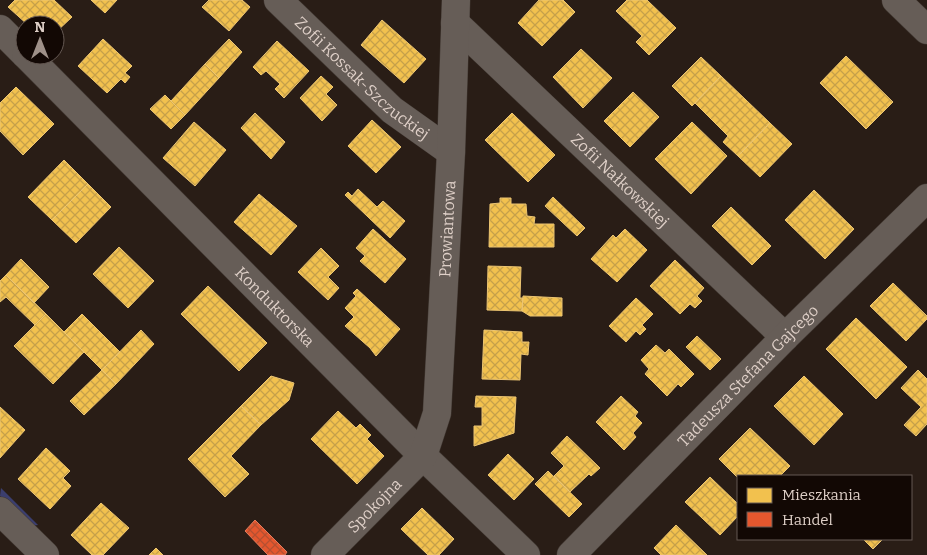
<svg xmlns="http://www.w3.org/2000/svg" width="927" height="555" font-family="Bitter,serif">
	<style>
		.grass { fill: url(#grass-tufts) }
		.homes { fill: url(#homes-cross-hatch); stroke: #ecc572 }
		.shops { fill: url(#shops-cross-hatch); stroke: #e27b5c }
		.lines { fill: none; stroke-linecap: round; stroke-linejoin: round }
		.minor-casing { stroke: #423933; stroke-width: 29 }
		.minor { stroke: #665d57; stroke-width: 28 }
		.labels { text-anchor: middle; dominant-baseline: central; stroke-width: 5; stroke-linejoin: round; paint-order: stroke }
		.street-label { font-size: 16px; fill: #decfc7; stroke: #120804 }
	</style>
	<defs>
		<pattern id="grass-tufts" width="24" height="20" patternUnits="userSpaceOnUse" patternTransform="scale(1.25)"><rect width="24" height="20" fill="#3b3e6e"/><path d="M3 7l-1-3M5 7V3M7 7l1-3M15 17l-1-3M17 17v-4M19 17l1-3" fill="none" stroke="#575981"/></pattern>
		<pattern id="homes-cross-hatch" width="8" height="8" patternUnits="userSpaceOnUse" patternTransform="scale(1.25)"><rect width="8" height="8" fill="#f2c14e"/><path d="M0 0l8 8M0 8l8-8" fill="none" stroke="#c6a04a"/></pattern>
		<pattern id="shops-cross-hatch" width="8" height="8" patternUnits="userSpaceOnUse" patternTransform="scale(1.25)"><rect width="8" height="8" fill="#e4572e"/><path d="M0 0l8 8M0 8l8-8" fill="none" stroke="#b45032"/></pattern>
	</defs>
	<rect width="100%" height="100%" fill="#291d16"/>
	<path class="grass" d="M1 488 38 525 30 526 0 496Z"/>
	<path class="homes" d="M15 0H54L72 17 55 33V25H28L8 7Z
		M91 0H117L105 13Z
		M209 0H242L250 7 229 31 202 7Z
		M539 0H563L575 12 542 46 518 23Z
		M627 0H647L676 28 649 55 636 42 642 36 616 11Z
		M382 20 426 59 404 83 361 45Z
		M103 39 132 66 125 73 130 77 125 83 121 79 107 93 78 66Z
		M229 39 242 52 219 78 205 64Z
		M277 41 309 71 284 98 275 89 280 84 266 71 261 75 253 67Z
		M581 49 612 78 583 108 553 77Z
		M846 56 893 102 866 129 820 83Z
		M701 57 721 76 692 106 672 86Z
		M205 64 219 78 185 115 171 101Z
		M321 76 333 87 326 94 337 105 322 121 300 98Z
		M721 76 770 123 738 156 723 142 728 136 695 103Z
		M16 87 54 124 23 155 0 131V103Z
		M633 92 659 117 630 147 604 121Z
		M165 95 185 115 171 129 150 109Z
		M255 113 285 142 271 159 241 128Z
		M512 113 555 155 528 182 485 140Z
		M372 120 401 147 376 173 348 146Z
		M194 122 226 150 195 186 163 158Z
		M692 122 727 156 691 194 655 159Z
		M770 123 792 144 760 177 738 156Z
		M64 160 88 184 52 220 28 197Z
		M88 184 111 207 76 243 52 220Z
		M358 189 377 207 383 201 405 221 390 238 345 195 348 192 352 196Z
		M814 190 854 229 825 259 785 220Z
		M259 194 297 226 271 255 234 222Z
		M553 197 585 228 577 236 545 206Z
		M500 198H511V204H526L527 216 535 217 534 224H554V247H489L490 204 500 203Z
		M731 207 771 246 752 265 712 226Z
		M373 229 406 259 385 283 360 261 365 256 356 248Z
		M625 229 647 250 617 282 591 259 613 235 616 238Z
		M119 247 154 281 128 308 93 274Z
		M321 248 339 266 328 277 339 288 328 300 298 272Z
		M21 259 49 287 34 303 6 275Z
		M675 260 704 288 697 296 702 301 695 308 690 304 680 314 650 286Z
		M488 266 521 267 520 298H523L522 311 487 310Z
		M6 275 46 314 35 325 6 297 0 302V281Z
		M893 283 927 316V319L906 341 870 306Z
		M208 286 267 343 239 371 181 314Z
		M357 289 400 329 376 356 370 348 345 326 354 317 345 308 356 296 353 293Z
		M523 296 562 298V316H530L522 311Z
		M636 298 653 314 642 325 646 329 640 335 636 331 626 342 609 326Z
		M46 314 84 352 53 384 14 346Z
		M82 314 120 352 102 370 64 332Z
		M856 318 907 367 876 399 826 349Z
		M141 330 154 344 116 384 102 370Z
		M484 330 522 332V342H529L528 355 521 354 520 380 482 379Z
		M697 336 721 359 710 370 686 347Z
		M656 345 665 353 669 349 694 374 681 387 678 384 667 396 645 374 649 369 641 360Z
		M102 370 116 384 84 415 70 401Z
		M918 370 927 379V424L916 436 904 425 921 407 901 388Z
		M271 376 294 383 289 400 261 425 241 406Z
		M804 376 843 414 814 445 774 406Z
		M476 396 516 397 514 433 474 446V426H482V407H475Z
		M621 396 638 412 635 416 642 423 633 433 636 437 624 450 596 422Z
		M241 406 261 425 231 456 249 474 225 497 188 459Z
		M0 407 25 430 0 458Z
		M338 411 356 428 360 424 371 435 367 439 384 456 357 484 311 439Z
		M750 428 790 466 780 476H738V478L719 459Z
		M567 436 600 468 591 476 589 474 570 492 554 476 564 466 551 453Z
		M46 448 70 471 63 478 71 486 50 509 18 479Z
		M508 454 534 479 514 500 488 475Z
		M548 471 582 504 569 517 535 484Z
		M710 477 738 504V516L720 535 685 502Z
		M101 503 129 528 103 555H92L71 535Z
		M422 508 454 539 439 555H428L401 529Z
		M676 525 707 555H661L654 548Z
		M863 539H883L873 549Z
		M156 548 163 555H149Z"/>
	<path class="shops" d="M255 520 287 552 285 555H268L245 531Z"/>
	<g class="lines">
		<g class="minor-casing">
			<g id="minor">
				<path id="s1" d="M278 0 392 110 451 152"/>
				<path d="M896 0 927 30"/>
				<path id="s2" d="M455 23 785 337"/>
				<path d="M0 29 25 54"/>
				<path id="s3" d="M26 55 423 456 526 555"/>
				<path d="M0 511 45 555"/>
				<path id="s4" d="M325 555 423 456 437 413 451 152 456 0"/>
				<path id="s5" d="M571 555 785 337 927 198"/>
			</g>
		</g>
		<use href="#minor" class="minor"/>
	</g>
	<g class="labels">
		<g class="street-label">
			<text stroke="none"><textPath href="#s1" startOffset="115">Zofii Kossak-Szczuckiej</textPath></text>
			<text stroke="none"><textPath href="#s2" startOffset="228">Zofii Nałkowskiej</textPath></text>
			<text stroke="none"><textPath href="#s4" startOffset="369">Prowiantowa</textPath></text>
			<text stroke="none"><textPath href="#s3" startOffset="354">Konduktorska</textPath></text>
			<text stroke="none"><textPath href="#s5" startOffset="252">Tadeusza Stefana Gajcego</textPath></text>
			<text stroke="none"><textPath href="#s4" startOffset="70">Spokojna</textPath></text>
		</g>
	</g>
	<rect x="737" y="475" width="175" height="65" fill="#120804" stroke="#645852"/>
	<rect x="747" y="488" width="25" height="15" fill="#f2c14e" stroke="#645852"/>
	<text x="782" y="500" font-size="15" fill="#decfc7">Mieszkania</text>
	<rect x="747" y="512" width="25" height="15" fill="#e4572e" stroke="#645852"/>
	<text x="782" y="525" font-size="15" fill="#decfc7">Handel</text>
	<g transform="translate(40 40)"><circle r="24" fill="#120804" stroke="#645852"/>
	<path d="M0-4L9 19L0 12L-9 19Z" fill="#9f9189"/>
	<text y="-8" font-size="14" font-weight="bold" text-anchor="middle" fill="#decfc7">N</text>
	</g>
</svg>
